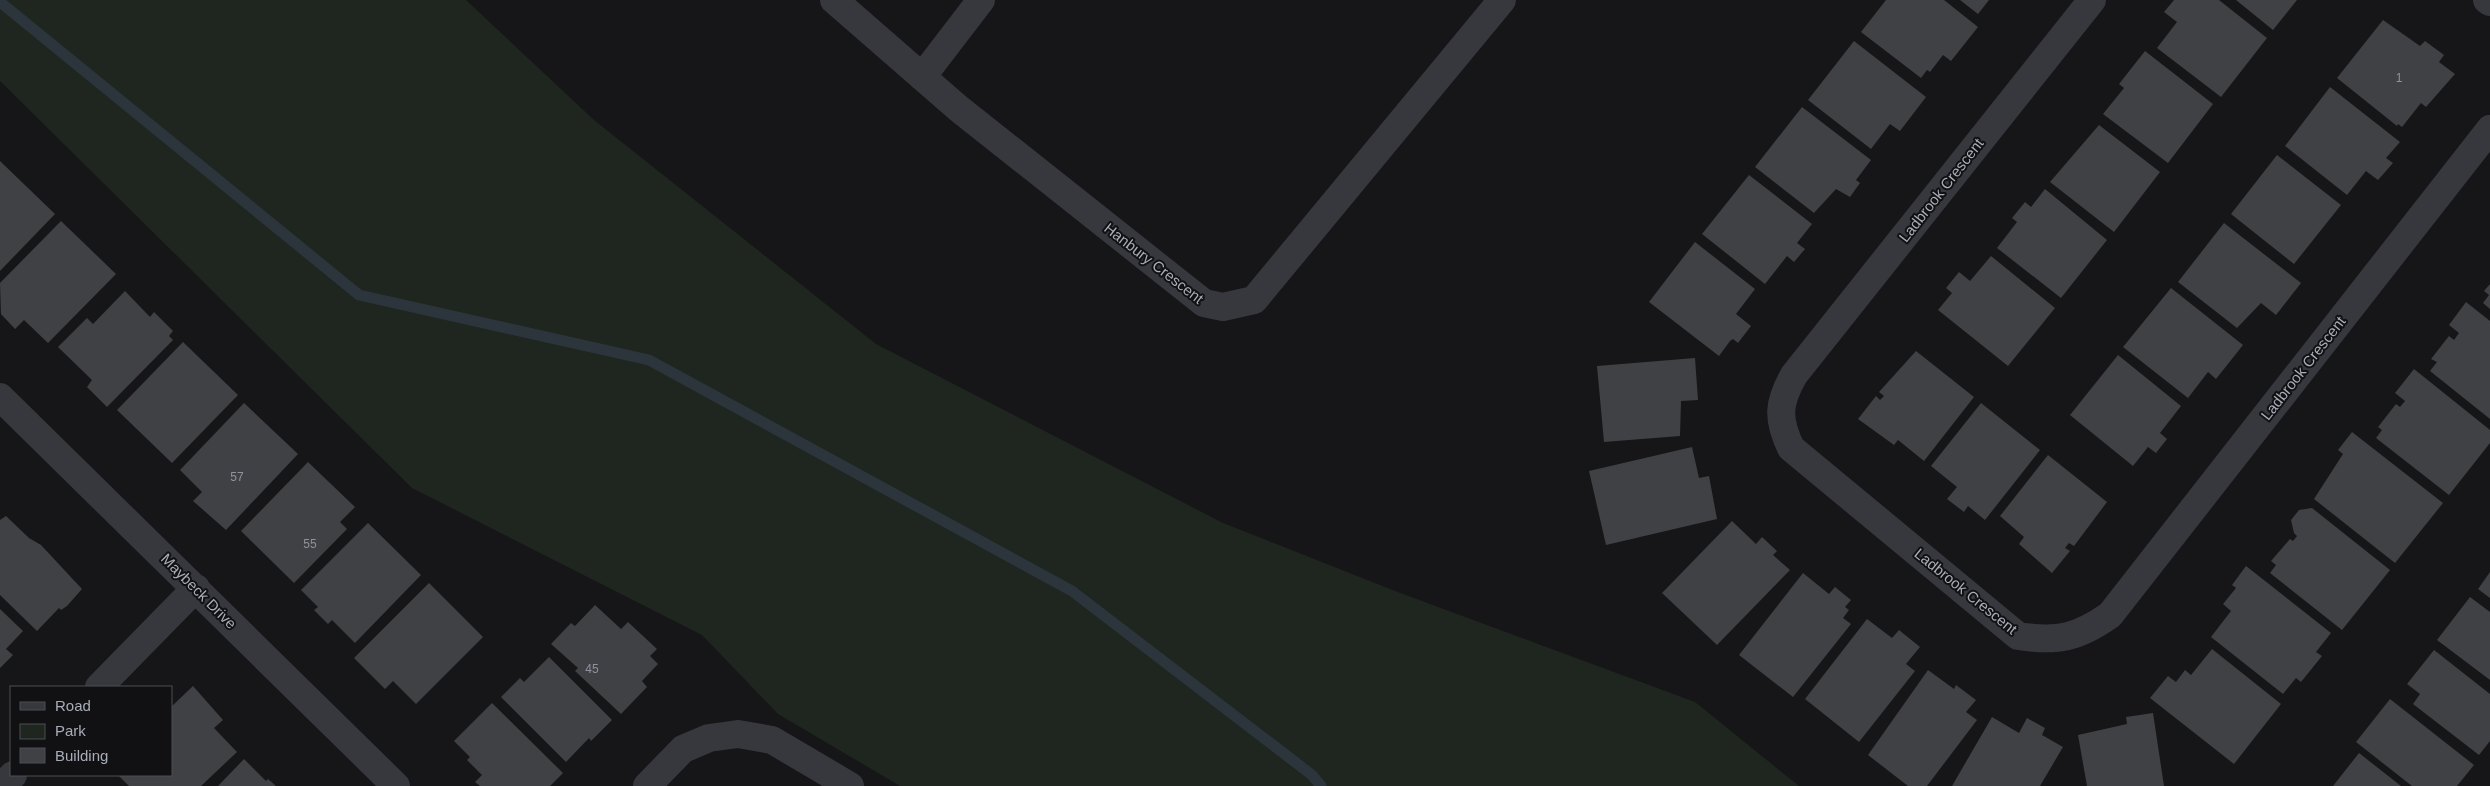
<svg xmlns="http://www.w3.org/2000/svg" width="2490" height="786" font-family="Helvetica,sans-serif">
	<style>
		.green { fill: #1e261f }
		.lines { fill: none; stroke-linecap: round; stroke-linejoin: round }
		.stream { stroke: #2c353c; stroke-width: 11 }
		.building { fill: #404145 }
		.street { stroke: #37383d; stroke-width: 28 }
		.labels { text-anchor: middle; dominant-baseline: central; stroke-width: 4; stroke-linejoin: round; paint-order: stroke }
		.number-label { font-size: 12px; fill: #8e929b }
		.street-label { font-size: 15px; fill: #a8adb8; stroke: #111113 }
	</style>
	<rect width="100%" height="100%" fill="#161618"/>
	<path class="green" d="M0 0H466L594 120 876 344 1223 523 1395 591 1695 702 1799 786H900L778 714 702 635 412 488 0 81Z"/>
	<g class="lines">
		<path class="stream" d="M0 2 359 295 649 360 1072 591 1312 775 1321 786"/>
	</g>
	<path class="building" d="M1886 0H1944L1978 27 1951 61 1943 55 1930 72 1927 70 1921 78 1861 32Z
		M1960 0H1989L1978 14Z
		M2174 0H2219L2267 38 2221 97 2157 48 2177 22 2164 12Z
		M2236 0H2297L2273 30Z
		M2383 20 2420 46 2425 41 2444 55 2439 62 2455 74 2426 107 2421 103 2402 127 2398 124 2397 126 2337 78Z
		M1854 41 1926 97 1900 131 1890 124 1871 149 1808 100Z
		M2145 51 2213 104 2168 163 2103 114 2124 88 2119 84Z
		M2330 87 2400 142 2386 158 2393 163 2378 180 2366 171 2347 195 2285 146Z
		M1802 107 1871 160 1856 180 1860 183 1850 197 1836 189 1814 213 1755 167Z
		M2099 125 2160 172 2114 232 2050 182Z
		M2277 155 2341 205 2294 264 2231 214Z
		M0 161 55 214 0 271Z
		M1749 175 1812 224 1797 243 1805 249 1794 262 1787 256 1765 284 1702 234Z
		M2045 189 2107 240 2061 298 1997 248 2017 222 2012 218 2025 202 2031 207Z
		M61 221 116 274 48 343 24 320 15 329 1 314 0 283Z
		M2224 223 2301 283 2276 315 2261 303 2237 328 2178 282Z
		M1695 242 1755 289 1736 314 1751 326 1738 343 1733 339 1730 341 1719 356 1649 302Z
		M1991 256 2055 308 2008 366 1938 310 1952 293 1946 288 1959 272 1970 281Z
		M2490 284V309L2483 303 2489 295 2484 291Z
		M2171 288 2243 345 2216 379 2208 372 2188 398 2123 347Z
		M125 291 150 317 154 312 173 331 169 336 173 340 107 407 87 387 92 380 58 347 87 318 93 324Z
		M2466 302 2490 321V419L2430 371 2437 362 2431 359 2449 336 2454 340 2459 333 2449 325Z
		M183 342 238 395 172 463 117 410Z
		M1916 351 1974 397 1924 461 1898 440 1894 445 1858 419 1876 396 1880 400 1884 396 1879 392Z
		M2118 355 2181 406 2160 433 2167 439 2156 453 2148 447 2133 466 2070 415Z
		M1695 358 1698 400 1681 401 1680 436 1604 442 1597 366Z
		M2414 369 2490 430V443L2449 495 2376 438 2382 430 2378 427 2396 404 2400 407 2405 401 2395 393Z
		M244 403 298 454 226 530 193 501 202 492 180 470Z
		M1981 403 2040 450 1985 520 1968 506 1964 512 1947 499 1957 487 1931 466Z
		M2352 432 2443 503 2395 563 2314 499 2343 454 2338 450Z
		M1692 447 1699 478 1709 476 1717 519 1606 545 1589 471Z
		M2048 455 2107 502 2074 546 2069 543 2065 548 2070 551 2052 573 2019 544 2024 537 2000 516Z
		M308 462 355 507 340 522 347 529 294 583 241 531Z
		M2312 508 2390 570 2342 630 2270 573 2276 565 2271 561 2290 539 2293 541 2297 536 2294 533 2291 520 2299 510Z
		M6 516 29 538 41 545 82 589 67 606 61 610 59 608 37 631 0 595V520Z
		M1732 521 1756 544 1762 537 1777 551 1773 555 1790 570 1717 645 1662 593Z
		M368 523 421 575 355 643 332 620 328 624 314 610 318 607 301 590Z
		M2246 566 2331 633 2316 652 2322 656 2301 682 2296 678 2283 694 2211 637 2231 611 2223 604 2236 588 2232 585Z
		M2490 572V598L2478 589Z
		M1803 573 1829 594 1835 587 1851 600 1845 607 1849 610 1843 618 1851 624 1793 697 1739 655Z
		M429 583 483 637 416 704 393 681 385 689 354 658Z
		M2470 597 2490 612V680L2437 640Z
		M595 605 621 629 628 622 657 649 650 656 658 664 642 681 647 687 621 714 575 671 578 668 551 644 571 623 575 626Z
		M0 609 23 631 6 649 13 655 0 668Z
		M1867 619 1892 638 1899 630 1920 647 1906 664 1915 671 1859 742 1805 699Z
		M2212 649 2281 704 2234 764 2150 698 2168 676 2176 682 2185 670 2191 675Z
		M2434 650 2490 694V741L2479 755 2413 704 2420 694 2407 684Z
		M549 657 612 720 591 741 589 738 566 762 501 697 520 678 524 682Z
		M1928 670 1954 689 1956 685 1976 700 1966 712 1977 720 1927 786H1908L1868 755Z
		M193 686 223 720 214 728 237 752 201 786H129L118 775H171V707Z
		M2390 699 2474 765 2457 786H2412L2356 742Z
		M492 703 563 773 550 786H480L475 782 482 775 467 760 470 757 454 741Z
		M2153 713 2164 786H2087L2078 735 2127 724 2126 717Z
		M1992 717 2019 733 2027 718 2045 728 2042 735 2063 747 2040 786H1952Z
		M2359 753 2401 786H2333Z
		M244 759 266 781 268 779 276 786H218Z"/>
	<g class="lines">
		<path class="street" d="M834 0 958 108 1204 303 1223 307 1254 300 1502 0
			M2092 0 1794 375C1778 403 1777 419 1791 448L2018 636C2058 642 2077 638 2110 615L2490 129
			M2487 0 2490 2
			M922 77 981 0
			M0 397 396 786
			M99 687 196 588
			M2 786 13 775
			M647 786 683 749 709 738 738 734 772 740 850 786"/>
	</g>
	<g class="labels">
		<g class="number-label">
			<text x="2399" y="78">1</text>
			<text x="237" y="477">57</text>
			<text x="310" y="544">55</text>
			<text x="592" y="669">45</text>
		</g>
		<g class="street-label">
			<text transform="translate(1941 190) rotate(-52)">Ladbrook Crescent</text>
			<text transform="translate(1154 263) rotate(38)">Hanbury Crescent</text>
			<text transform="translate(2303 368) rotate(-52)">Ladbrook Crescent</text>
			<text transform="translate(199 591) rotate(45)">Maybeck Drive</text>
			<text transform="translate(1966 591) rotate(39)">Ladbrook Crescent</text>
		</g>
	</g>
	<rect x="10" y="686" width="162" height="90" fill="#111113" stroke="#4d4f55"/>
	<rect x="20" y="702" width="25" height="8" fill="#37383d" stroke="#4d4f55"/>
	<text x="55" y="711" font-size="15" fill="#a8adb8">Road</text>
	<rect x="20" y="724" width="25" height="15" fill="#1e261f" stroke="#4d4f55"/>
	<text x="55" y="736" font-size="15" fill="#a8adb8">Park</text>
	<rect x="20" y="748" width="25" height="15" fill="#404145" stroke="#4d4f55"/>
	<text x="55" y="761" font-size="15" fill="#a8adb8">Building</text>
</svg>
